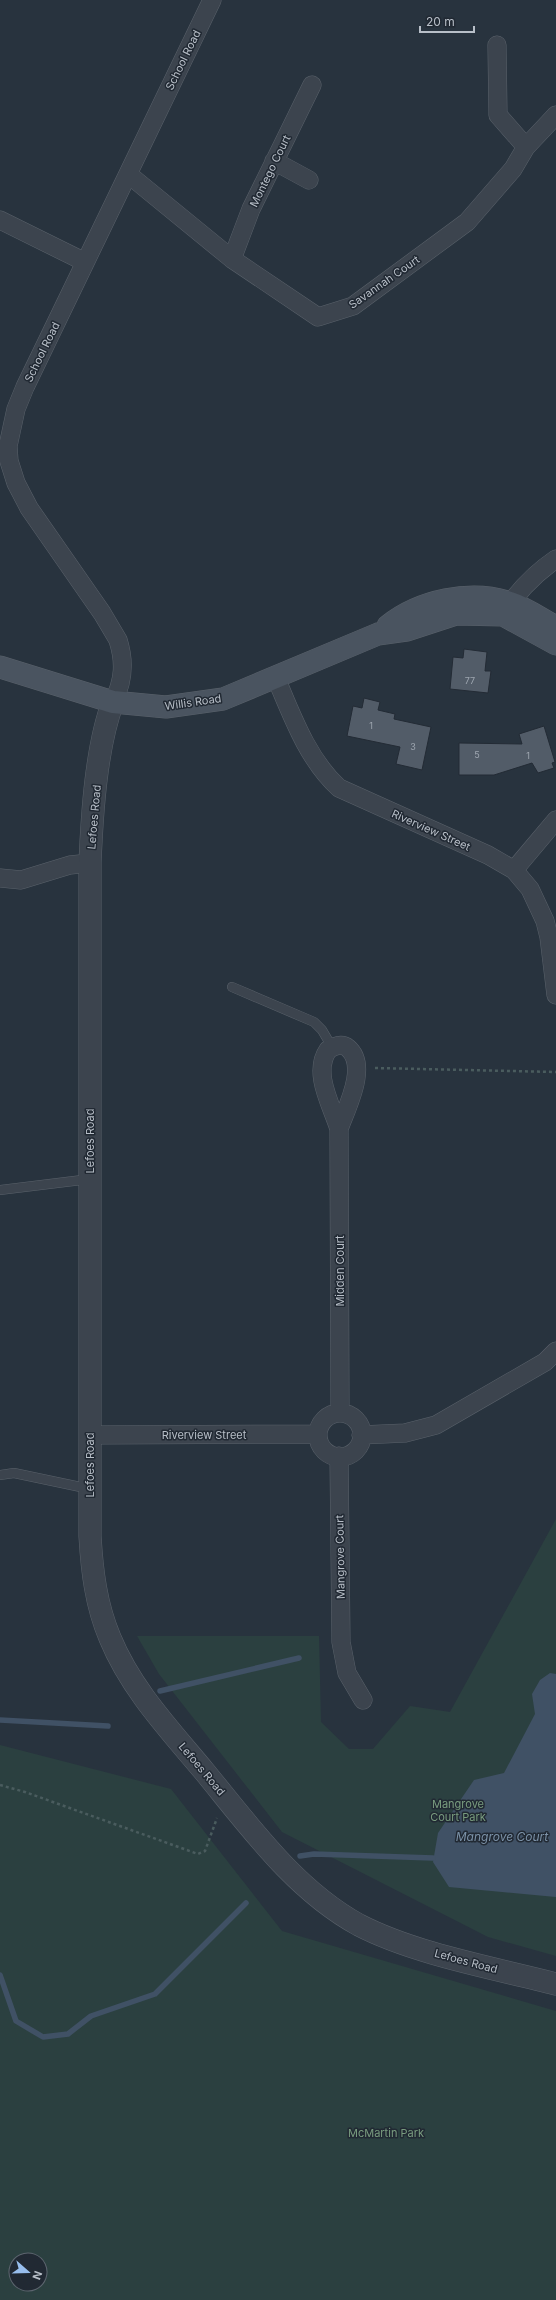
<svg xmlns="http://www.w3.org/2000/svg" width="556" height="2300" font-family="Inter,sans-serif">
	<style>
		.green { fill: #2b4040; fill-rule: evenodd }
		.water { fill: #405165 }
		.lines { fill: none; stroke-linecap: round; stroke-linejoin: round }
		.stream { stroke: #405165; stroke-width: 5.5 }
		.building { fill: #525c68; stroke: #232b35 }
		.service-casing { stroke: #5a626b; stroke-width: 10 }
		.minor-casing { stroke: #5a626b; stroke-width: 19 }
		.tertiary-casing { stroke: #5a626b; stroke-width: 23 }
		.secondary-casing { stroke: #5a626b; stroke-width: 23 }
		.path { stroke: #4a5c5e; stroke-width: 2.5; stroke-dasharray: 3 3; stroke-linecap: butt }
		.service { stroke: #3c444e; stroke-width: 9 }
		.minor { stroke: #3c444e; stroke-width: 18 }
		.tertiary { stroke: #3c444e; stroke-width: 22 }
		.secondary { stroke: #4a5460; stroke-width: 22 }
		.labels { text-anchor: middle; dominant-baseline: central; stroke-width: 3; stroke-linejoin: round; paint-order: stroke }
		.number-label { font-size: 9px; fill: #9ea6b0 }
		.street-label { font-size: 11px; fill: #b8bfc8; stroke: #212933 }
		.park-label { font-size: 11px; fill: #799c7f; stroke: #212933 }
		.water-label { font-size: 12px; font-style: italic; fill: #7c92a8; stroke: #212933 }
	</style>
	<rect width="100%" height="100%" fill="#28333e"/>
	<path class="green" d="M556 1519V1956L488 1937 282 1832 159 1674 137 1636H319L321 1722 349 1749H373L410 1706 450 1712Z
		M0 1745 171 1789 282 1931 556 2011V2300H0ZM16 2260H40V2284H16Z"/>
	<path class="water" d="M550 1673 556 1674V1897L449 1887 433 1862 438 1833 474 1780 504 1773 535 1714 532 1694 540 1680Z"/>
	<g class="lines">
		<path class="stream" d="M160 1691 299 1658
			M0 1720 108 1726
			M300 1856 314 1854 433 1858
			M0 1975 16 2021 43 2037 68 2034 91 2016 155 1994 246 1903"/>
	</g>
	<path class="building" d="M464 649 487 652 485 671H491L488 693 450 689 453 657 463 658Z
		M364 698 380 702 378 710 395 714 394 719 431 727 422 770 396 764 400 747 347 736 353 706 362 708Z
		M544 726 555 762 552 763 554 768 538 773 532 763 494 775H459V743L522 744 519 734Z"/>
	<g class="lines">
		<g class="service-casing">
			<path id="service" d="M232 987 314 1022 322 1030 332 1047
				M0 1190 90 1179
				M0 1475 14 1473 90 1489"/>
		</g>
		<g class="minor-casing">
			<path id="minor" d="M497 45 498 115 526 147
				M274 161 309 180
				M128 174 232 259 318 317 353 306 467 222 513 169 526 147 556 115
				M0 220 85 262
				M232 259 251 209 312 85
				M503 614C517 592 534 574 556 559
				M276 678C292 716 308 760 339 788L488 855 514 870 530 889 545 921 549 937 556 995
				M113 702C124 681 125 662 118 640L102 613 29 508 16 483 9 461 8 446 16 409 25 387 212 0
				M514 870 556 820
				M0 878 21 880 70 865 90 863
				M339 1129C346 1109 369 1066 348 1048 342 1043 334 1046 328 1050 312 1073 332 1106 339 1129L340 1413
				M318 1435a22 22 0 1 1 44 0a22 22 0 1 1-44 0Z
				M90 1435 318 1434
				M361 1435 405 1433 436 1425 545 1362 556 1351
				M339 1456 341 1642 347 1673 363 1700"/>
		</g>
		<g class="tertiary-casing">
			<path id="tertiary" d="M113 702C96 747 92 815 90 863V1536C92 1571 96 1605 110 1638 131 1689 169 1729 204 1771 250 1827 295 1890 359 1925 415 1954 494 1968 556 1984"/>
		</g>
		<g class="secondary-casing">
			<path id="secondary" d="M388 626C419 601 471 589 510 603 526 608 541 619 556 627
				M0 667 113 702 166 707 223 699 378 634 407 630 456 614 503 615 556 644"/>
		</g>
		<path class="path" d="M375 1068 556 1072
			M0 1785 25 1792 198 1854 205 1851 217 1818"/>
		<use href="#service" class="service"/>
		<use href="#minor" class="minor"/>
		<use href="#tertiary" class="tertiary"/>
		<use href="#secondary" class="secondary"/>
	</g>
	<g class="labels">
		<g class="number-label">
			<text x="470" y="680">77</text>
			<text x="371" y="725">1</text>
			<text x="413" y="746">3</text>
			<text x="477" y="754">5</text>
			<text x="528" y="755">1</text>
		</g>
		<g class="street-label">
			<text transform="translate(183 60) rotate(-64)">School Road</text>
			<text transform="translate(270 171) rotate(-64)">Montego Court</text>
			<text transform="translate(384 282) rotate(-35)">Savannah Court</text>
			<text transform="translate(42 352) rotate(-64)">School Road</text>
			<text transform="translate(193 702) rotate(-8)">Willis Road</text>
			<text transform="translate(94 817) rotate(-85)">Lefoes Road</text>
			<text transform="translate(431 830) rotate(24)">Riverview Street</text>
			<text transform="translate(90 1141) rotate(-90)">Lefoes Road</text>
			<text transform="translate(340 1271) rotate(-90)">Midden Court</text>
			<text x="204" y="1435">Riverview Street</text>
			<text transform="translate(90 1465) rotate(-90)">Lefoes Road</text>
			<text transform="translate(340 1557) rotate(-91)">Mangrove Court</text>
			<text transform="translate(202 1769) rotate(50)">Lefoes Road</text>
			<text transform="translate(466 1961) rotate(15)">Lefoes Road</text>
		</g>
		<g class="park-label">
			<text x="458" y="1804">Mangrove<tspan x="458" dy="13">Court Park</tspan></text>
			<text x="386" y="2133">McMartin Park</text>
		</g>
		<g class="water-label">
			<text x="502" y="1836">Mangrove Court</text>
		</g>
	</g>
	<g transform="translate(28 2272) rotate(110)"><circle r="19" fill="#212933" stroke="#5d656f"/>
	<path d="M0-3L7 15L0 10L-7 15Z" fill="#98beed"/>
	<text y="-6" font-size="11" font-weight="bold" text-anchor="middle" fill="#b8bfc8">N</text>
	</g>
	<path d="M420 26v6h54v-6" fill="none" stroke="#b8bfc8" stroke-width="2"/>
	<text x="426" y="26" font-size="12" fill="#b8bfc8" stroke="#212933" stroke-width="3" paint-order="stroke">20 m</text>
</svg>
